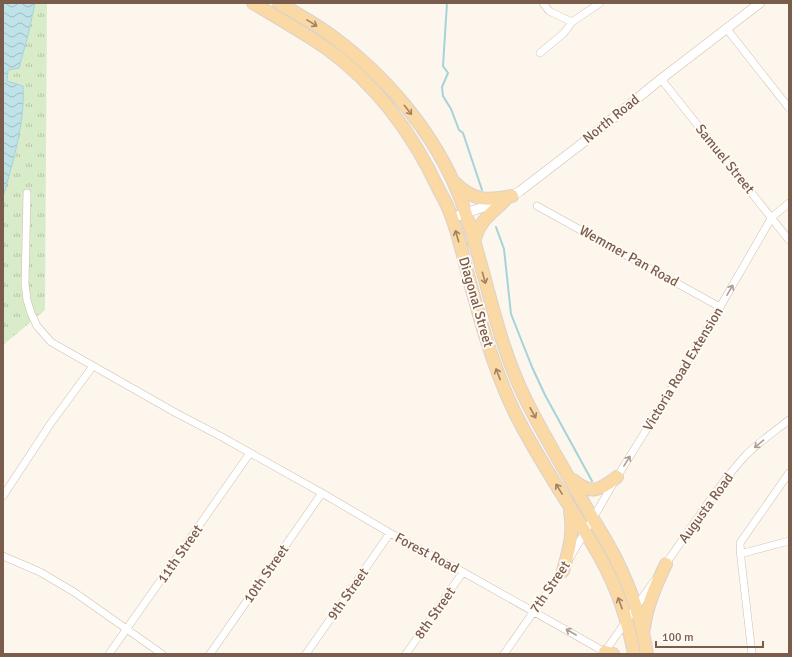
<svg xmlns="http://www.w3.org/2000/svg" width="792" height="657" font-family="Signika,sans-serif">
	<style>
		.park { fill: url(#park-tufts) }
		.water { fill: url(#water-waves); stroke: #a5d3da }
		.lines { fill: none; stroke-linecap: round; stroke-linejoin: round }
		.stream { stroke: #a5d3da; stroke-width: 2 }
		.minor-casing { stroke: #d1beb0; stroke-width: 8 }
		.tertiary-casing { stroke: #d1beb0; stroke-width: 10 }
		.primary-casing { stroke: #dad1cd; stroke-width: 14 }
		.minor { stroke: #fff; stroke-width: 7 }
		.tertiary { stroke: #fff; stroke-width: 9 }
		.primary { stroke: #fbd9a5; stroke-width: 12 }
		.oneway { stroke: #a18267 }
		.oneway2 { stroke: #af9d94 }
		.labels { text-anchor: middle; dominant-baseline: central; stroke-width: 4; stroke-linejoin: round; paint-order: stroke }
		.street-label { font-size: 14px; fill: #7a5c4d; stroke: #fffaf3 }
	</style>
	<defs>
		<pattern id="park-tufts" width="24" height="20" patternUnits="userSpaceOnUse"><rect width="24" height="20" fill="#d8ecc9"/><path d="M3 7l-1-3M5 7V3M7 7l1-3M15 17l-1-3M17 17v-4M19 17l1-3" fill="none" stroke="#b4c2a5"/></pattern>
		<pattern id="water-waves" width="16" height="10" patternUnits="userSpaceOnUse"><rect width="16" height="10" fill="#bfe3e8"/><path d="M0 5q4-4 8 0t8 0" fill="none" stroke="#a0bbbe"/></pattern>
	</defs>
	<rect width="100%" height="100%" fill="#fdf6ec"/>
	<path class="park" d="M3 3H47L45 310 3 345Z"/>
	<path class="water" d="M3 3H35L28 35 19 68 8 70 7 81 23 86C25 124 13 161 3 197Z"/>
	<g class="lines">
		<path class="stream" d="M447 3 443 66 448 73 442 87 443 96 451 109 459 130 463 133 482 190
			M496 227 504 249 511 314 532 367 545 395 592 481"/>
		<g class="minor-casing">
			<path id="minor" d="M543 3 549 11 572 22
				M726 28 789 108
				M540 53 564 33 572 22 600 3
				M661 79 789 240
				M27 193 25 284 27 300 31 313 37 326 51 342 176 413 220 436 322 493 390 533 463 572 605 652
				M537 206 720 307
				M3 496 51 423 93 366
				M740 554 789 541
				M3 556 40 572 74 592 162 654
				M571 556 617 477 666 398 720 307 772 217 789 203
				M664 566C691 529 715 489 746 455 759 442 775 431 789 420
				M604 653 654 581
				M109 654 250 453
				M210 654 322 493
				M306 654 390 533
				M406 654 463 572
				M504 654 564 568
				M752 654 741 559 740 543 789 473"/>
		</g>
		<g class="tertiary-casing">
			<path id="tertiary" d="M452 218 506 199 520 191 580 145 661 79 760 3"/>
		</g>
		<g class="primary-casing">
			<path id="primary" d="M253 3C278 18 303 32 326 48 376 84 413 134 439 190 444 199 449 208 452 218 458 234 462 251 466 267 479 316 492 365 514 411 539 462 573 509 601 559 617 588 628 621 634 654
				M279 3C294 12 310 21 325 31 384 73 435 132 461 200 485 265 494 335 525 398 545 439 570 479 593 519 601 532 609 545 616 559 631 589 642 621 647 654
				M454 182C473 201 487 201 512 196
				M474 243C479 219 491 215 506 199
				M573 480C591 495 599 491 617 477
				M563 571C569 549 574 534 570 511
				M644 628C647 605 656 585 666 564
				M605 652 613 654"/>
		</g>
		<use href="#minor" class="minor"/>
		<use href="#tertiary" class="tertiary"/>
		<use href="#primary" class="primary"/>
	</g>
	<defs><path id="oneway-shaft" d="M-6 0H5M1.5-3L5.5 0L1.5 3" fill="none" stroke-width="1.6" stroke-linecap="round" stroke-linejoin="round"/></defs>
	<g class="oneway">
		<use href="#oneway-shaft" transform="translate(312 23) rotate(32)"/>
		<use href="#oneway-shaft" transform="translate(408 110) rotate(52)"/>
		<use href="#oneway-shaft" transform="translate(457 236) rotate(-106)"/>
		<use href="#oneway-shaft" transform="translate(484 278) rotate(74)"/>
		<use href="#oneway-shaft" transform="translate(498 374) rotate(-111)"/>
		<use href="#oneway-shaft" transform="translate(533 413) rotate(61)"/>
		<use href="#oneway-shaft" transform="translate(559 489) rotate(-122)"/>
		<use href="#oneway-shaft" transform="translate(620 603) rotate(-110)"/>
	</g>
	<g class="oneway2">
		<use href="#oneway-shaft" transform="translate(730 290) rotate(-60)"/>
		<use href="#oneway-shaft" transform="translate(759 444) rotate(140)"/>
		<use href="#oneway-shaft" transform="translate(627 461) rotate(-58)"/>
		<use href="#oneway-shaft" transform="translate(571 632) rotate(-150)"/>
	</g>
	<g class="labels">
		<g class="street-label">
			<text transform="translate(611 119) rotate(-39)">North Road</text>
			<text transform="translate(725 159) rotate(51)">Samuel Street</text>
			<text transform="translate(629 256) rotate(29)">Wemmer Pan Road</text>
			<text transform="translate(476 302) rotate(74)">Diagonal Street</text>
			<text transform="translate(683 369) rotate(-59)">Victoria Road Extension</text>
			<text transform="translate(706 508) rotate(-54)">Augusta Road</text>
			<text transform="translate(427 553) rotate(28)">Forest Road</text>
			<text transform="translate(180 554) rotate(-55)">11th Street</text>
			<text transform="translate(266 574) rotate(-55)">10th Street</text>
			<text transform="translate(550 587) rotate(-56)">7th Street</text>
			<text transform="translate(348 594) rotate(-55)">9th Street</text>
			<text transform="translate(435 613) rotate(-55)">8th Street</text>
		</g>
	</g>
	<rect width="792" height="657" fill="none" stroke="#7a5c4d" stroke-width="8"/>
	<path d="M656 641v6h107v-6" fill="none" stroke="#7a5c4d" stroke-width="2"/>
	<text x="662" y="641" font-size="12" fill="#7a5c4d" stroke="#fffaf3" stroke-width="3" paint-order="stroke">100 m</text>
</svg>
